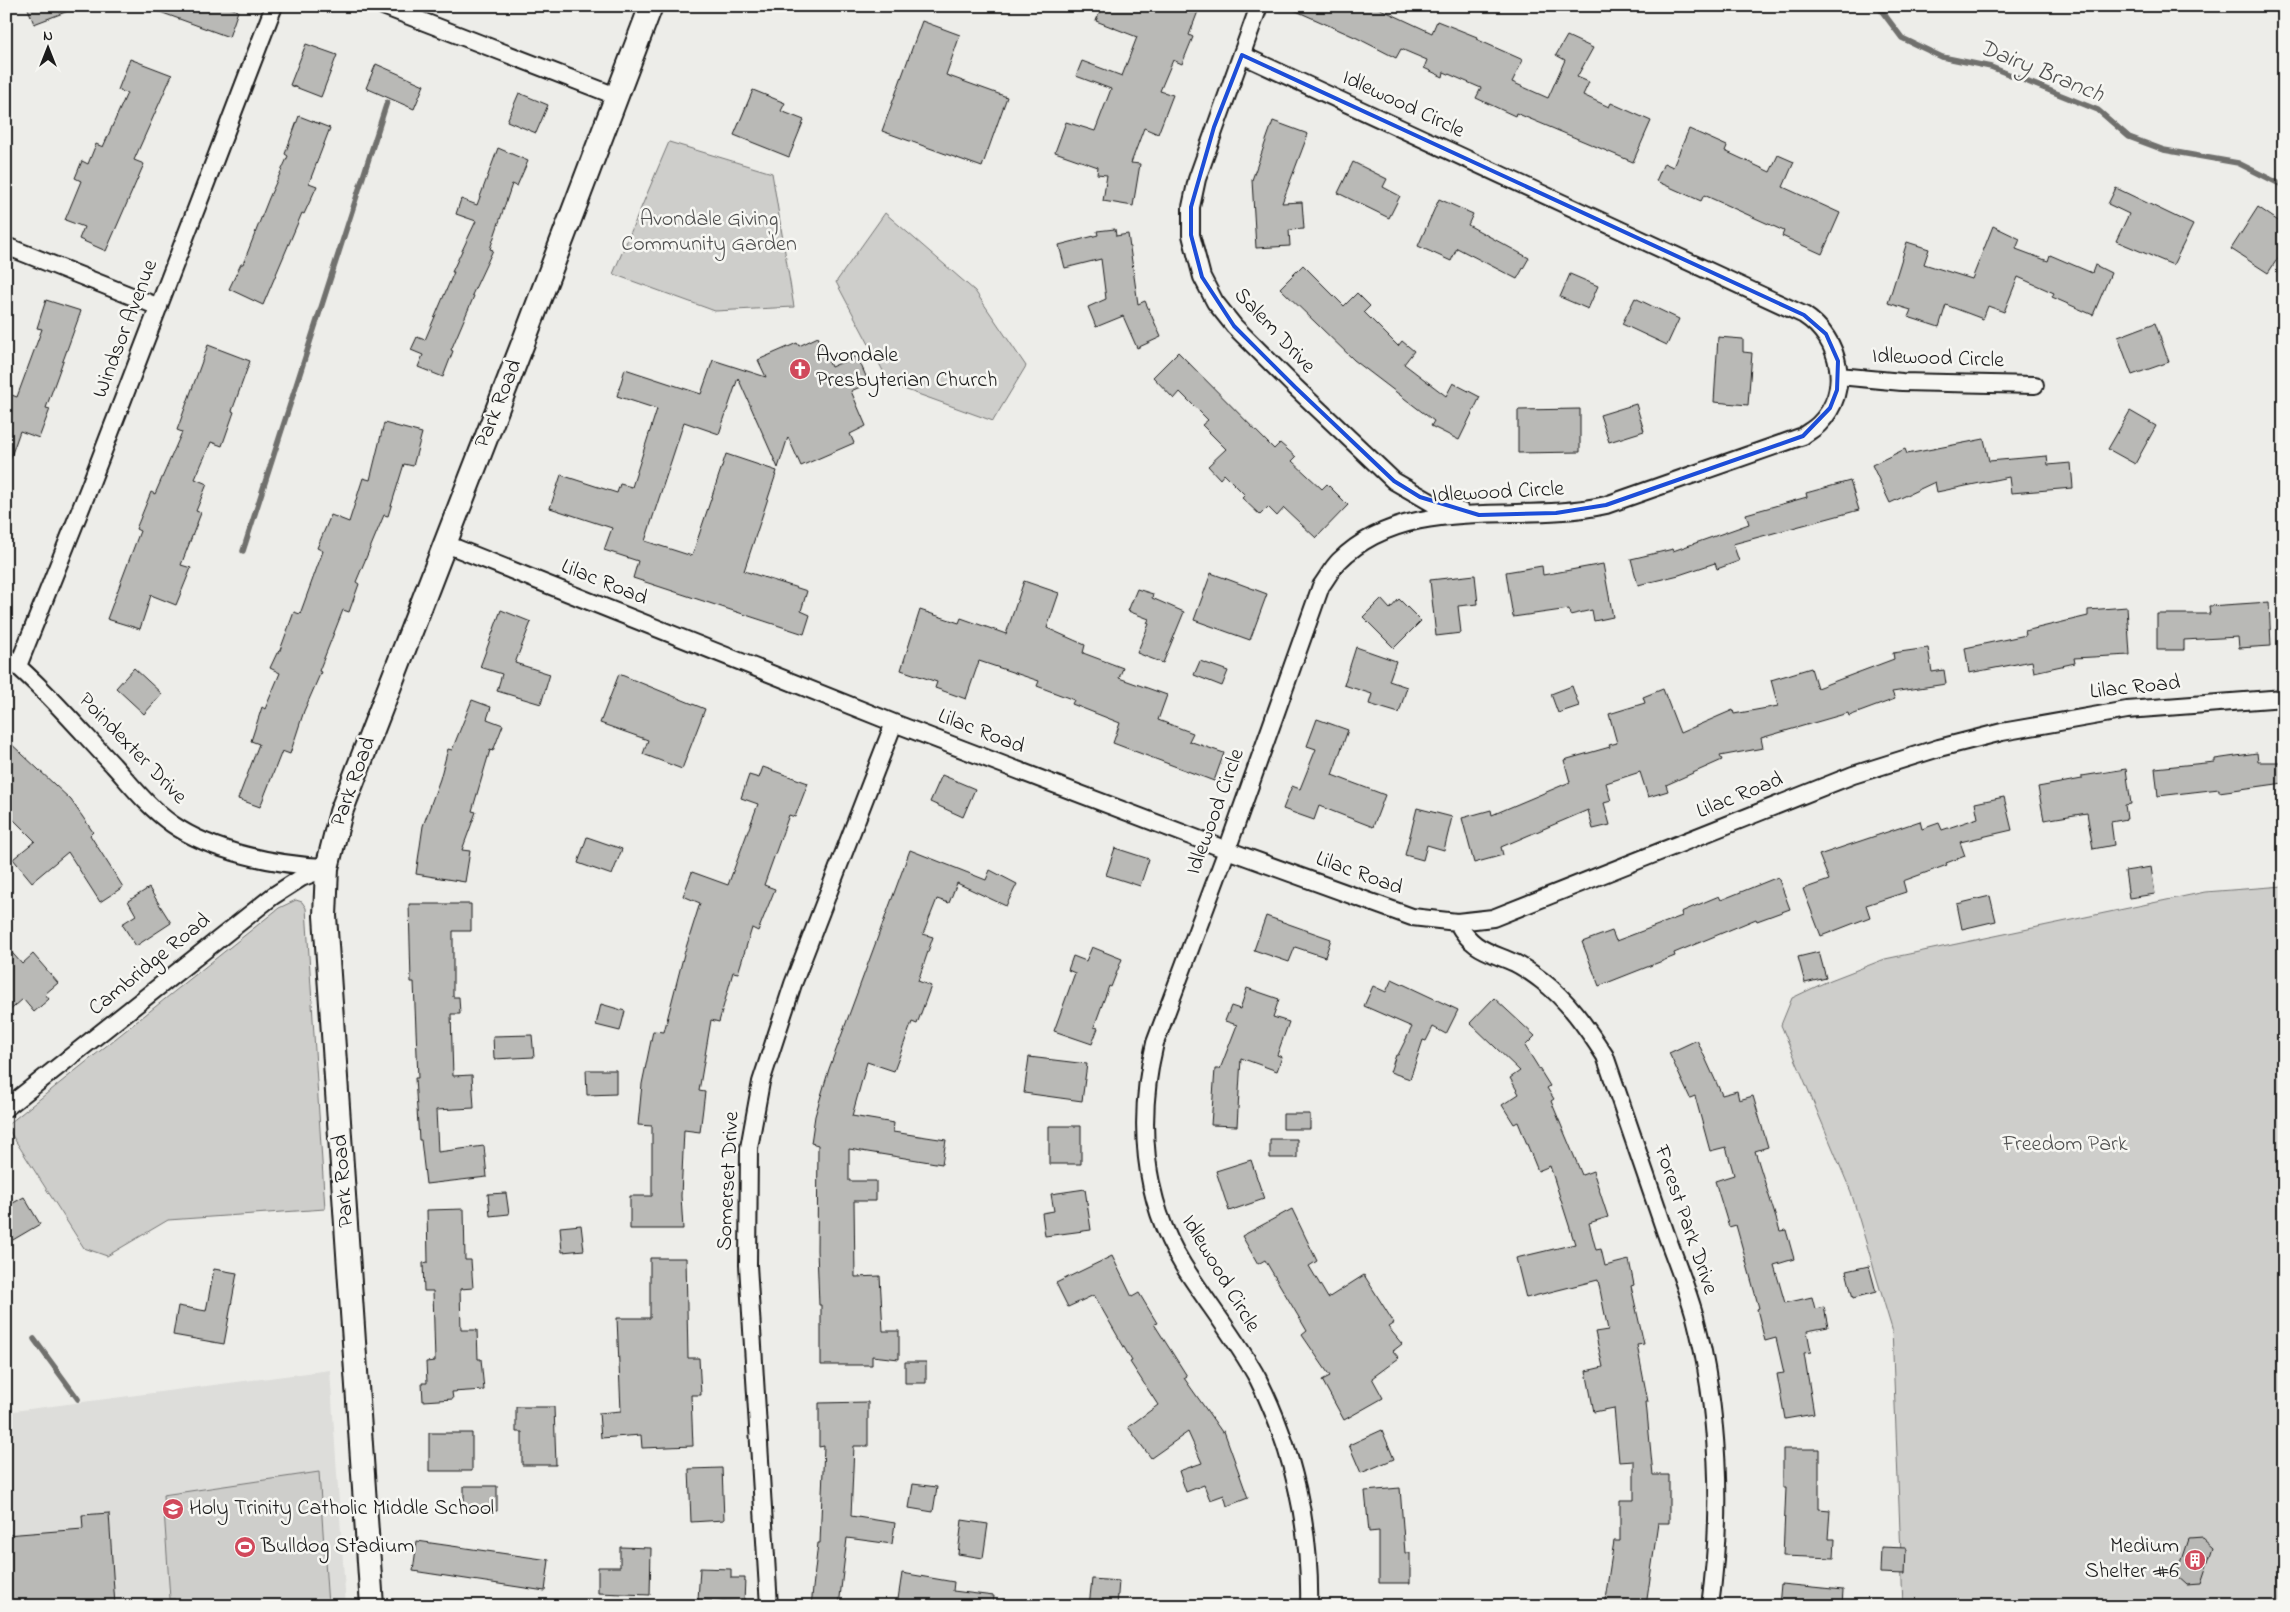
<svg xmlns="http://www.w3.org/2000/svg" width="2290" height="1612" font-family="'Indie Flower',sans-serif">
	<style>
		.built { fill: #ddddda }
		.green { fill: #cececb; stroke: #757574 }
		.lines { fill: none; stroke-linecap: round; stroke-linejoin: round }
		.stream { stroke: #6f6f6d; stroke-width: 5.5 }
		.building { fill: #b9b9b6; stroke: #1c1c1c }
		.street-casing { stroke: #1c1c1c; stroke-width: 20 }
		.secondary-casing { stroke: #1c1c1c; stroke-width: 26 }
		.street { stroke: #f6f6f2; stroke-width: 16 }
		.secondary { stroke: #f6f6f2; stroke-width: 22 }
		.marked { fill: none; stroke: #1d4ed8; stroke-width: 4; stroke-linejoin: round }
		.labels { text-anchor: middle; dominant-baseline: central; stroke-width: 5; stroke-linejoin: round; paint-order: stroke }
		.street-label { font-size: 22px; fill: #1c1c1c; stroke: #f6f6f2 }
		.park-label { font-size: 22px; fill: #515151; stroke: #f6f6f2 }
		.poi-label { font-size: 22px; fill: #1c1c1c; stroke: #f6f6f2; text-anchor: start }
		.water-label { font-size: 24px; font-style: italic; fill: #535352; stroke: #f6f6f2 }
	</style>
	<rect width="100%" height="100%" fill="#edede9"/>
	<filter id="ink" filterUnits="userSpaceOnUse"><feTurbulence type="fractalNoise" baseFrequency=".02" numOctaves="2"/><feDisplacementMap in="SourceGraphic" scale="10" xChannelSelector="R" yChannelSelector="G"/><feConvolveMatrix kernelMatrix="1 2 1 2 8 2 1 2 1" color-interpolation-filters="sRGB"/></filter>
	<g filter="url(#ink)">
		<path class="built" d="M330 1370 346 1606H6V1412Z"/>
		<path class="green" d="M669 142 772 173 794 307 715 311 613 274Z
			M885 213 975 291 1026 366 993 421 890 384 836 282Z
			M2284 886V1606H1903L1892 1329 1851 1192 1781 1025 1792 998 1828 981 1885 959 2205 892Z
			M296 900 302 902 306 908 325 1209 168 1220 107 1256 84 1248 6 1126 279 908Z
			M319 1472 328 1606H175V1599H170L163 1495Z"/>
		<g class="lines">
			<path class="stream" d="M1878 6 1902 38 1942 57 1991 67 2098 110 2129 137 2164 150 2238 163 2284 186
				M243 551 387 102
				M34 1339 78 1399"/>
		</g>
		<path class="building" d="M27 6H76V8L34 24Z
			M150 6H226L238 11 229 37 149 8Z
			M1102 6H1200L1189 35 1193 37 1182 64 1173 60 1160 91 1173 95 1158 134 1144 128 1131 163 1140 164 1133 206 1103 201 1107 175 1097 174 1098 167 1055 152 1066 122 1095 131 1111 89 1076 76 1082 61 1122 76 1137 37 1096 21Z
			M1285 6H1374L1432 33 1437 21 1477 37 1476 39 1523 60 1512 82 1548 98 1565 60 1556 55 1567 36 1593 48 1577 77 1589 82 1583 95 1609 107 1611 103 1651 121 1633 162 1516 113 1515 116 1476 98 1481 88 1444 72 1443 77 1424 68 1427 60 1401 49 1396 58 1357 38Z
			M922 21 960 35 946 75 1007 97 982 167 882 131Z
			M306 44 337 55 321 97 290 85Z
			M130 59 172 75 134 160 144 164 106 251 79 239 84 227 65 220 81 181 75 178 82 161 88 164 96 144 103 147 127 93 118 90Z
			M376 64 424 85 414 109 366 88Z
			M753 90 785 103 781 111 804 120 789 157 734 135Z
			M519 93 548 105 536 133 507 121Z
			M299 116 330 128 309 183 317 186 304 214 302 213 263 305 229 289 241 264H243L269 198 288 156 285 154Z
			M1273 121 1308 134 1282 203 1302 202 1304 229 1289 230 1290 246 1256 248 1252 180Z
			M1689 129 1727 146 1725 151 1770 172 1778 155 1794 162 1783 187 1840 213 1822 254 1782 236 1784 231 1704 195 1701 201 1656 181 1664 163 1673 167Z
			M498 148 528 161 517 186 512 184 490 249 493 250 472 295 474 296 451 350 453 351 443 377 418 367 423 355 411 350 417 337 425 340 454 272H452L476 221 456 214 461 199 477 205Z
			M1353 162 1387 179 1383 187 1400 196 1389 218 1338 193Z
			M2116 188 2193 225 2173 265 2116 241 2129 214 2108 204Z
			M1439 199 1473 214 1468 225 1529 258 1517 279 1457 248 1451 261 1418 246Z
			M2258 207 2284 225V249L2268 273 2231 249Z
			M1993 226 2020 239 2016 249 2048 261 2050 255 2092 273 2095 265 2111 273 2093 315 2052 297 2054 293 2018 277 2004 312 1988 306 1983 319 1946 305 1939 327 1908 317 1911 310 1888 303 1907 242 1929 249 1924 264 1972 279Z
			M1115 229 1116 236 1128 234 1138 304 1145 301 1161 337 1137 348 1123 316 1096 327 1088 307 1106 299 1101 259 1065 268 1059 245 1098 235 1097 231Z
			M1303 265 1344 306 1357 293 1370 306 1364 312 1398 346 1402 341 1414 351 1404 364 1446 396 1453 383 1480 397 1459 440 1431 426 1434 421 1354 360 1280 288Z
			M1570 274 1598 286 1588 309 1560 297Z
			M1635 298 1679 319 1667 345 1622 324Z
			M46 300 81 311 46 408 50 409 39 438 20 431 8 465 6 464V393L17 397 42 329 37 328Z
			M2155 323 2169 362 2132 375 2118 337Z
			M818 337 831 367 857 356 869 383 851 391 866 426 850 434 854 443 801 466 788 437 778 468 738 378 719 434 684 422 645 541 692 556 726 454 777 471 744 571 807 591 801 611 810 615 804 634 633 578 638 561 604 550 612 528 550 508 561 475 617 493 620 484 632 487 657 409 617 396 625 369 701 394 713 360 766 377 758 360 797 343 799 346Z
			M1718 337 1743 339V352L1752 353 1748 405 1714 402Z
			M208 345 250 361 232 411 234 412 222 446 211 442 195 479 207 484 196 511 201 513 181 565 191 568 176 605 151 595 140 629 107 619 140 531 136 529 151 492 155 494 182 432 177 430Z
			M1178 352 1274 449 1280 443 1296 457 1292 461 1322 489 1327 484 1348 505 1316 538 1284 508 1277 516 1268 507 1260 515 1242 498 1245 495 1224 474 1220 479 1208 466 1226 449 1202 425 1208 420 1180 392 1174 399 1153 377Z
			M1636 404 1644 431 1609 442 1600 415Z
			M1580 409V452L1518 453V410Z
			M2130 411 2156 426 2135 464 2108 449Z
			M384 423 422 433 413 466 404 464 388 516 384 515 356 582 359 584 349 612 343 610 319 671 321 672 304 711 290 754 282 751 260 807 238 799 259 744 251 741 262 707 265 709 280 673 270 668 277 653H279L294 612 300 614 323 551 317 548 331 515 349 522 363 478 370 480Z
			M1984 439 1989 461 2047 456 2048 465 2071 463 2073 488 2011 493 2009 477 1937 492 1935 482 1890 503 1872 465 1905 449 1907 454Z
			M1850 481 1859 510 1733 544 1739 561 1717 569 1715 563 1679 575 1638 585 1631 559 1673 549V551L1749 524 1746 514 1807 497 1806 493Z
			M1603 564 1613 617 1594 621 1592 610 1570 615 1569 609 1513 617 1506 572 1542 566 1543 575Z
			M1211 573 1267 594 1250 640 1194 620Z
			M1475 575 1478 604 1458 606 1461 633 1436 636 1430 580Z
			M1024 581 1059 593 1047 628 1085 645 1083 653 1123 668 1119 678 1167 695 1158 720 1193 733 1189 741 1224 753 1214 781 1113 743 1120 723 1072 704 1074 700 1037 686 1039 681 979 661 966 699 935 688 937 682 901 670 920 610 959 623 961 618 1006 634Z
			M1137 589 1153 594 1152 598 1184 612 1163 663 1137 653 1149 624 1147 623 1149 619 1128 611Z
			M1381 599 1390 609 1399 599 1421 621 1394 648 1363 617Z
			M2269 602 2271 646 2239 648 2238 637 2184 640V650H2157V614H2210L2209 606Z
			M2127 607 2130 655 2074 658 2075 663 2034 672 2032 661 1969 673 1965 648 2026 635 2025 631 2088 616V610Z
			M501 610 531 622 515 663 550 674 541 704 497 691 502 674 480 667Z
			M1356 647 1396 661 1389 681 1407 687 1399 713 1369 704 1372 694 1344 685Z
			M1928 648 1932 672 1944 670 1946 684 1892 692 1895 699 1849 716 1848 713 1761 738 1763 748 1720 756 1722 760 1666 785 1668 791 1648 797 1640 772 1606 783 1611 801 1604 803 1610 825 1593 829 1588 810 1501 847 1503 855 1474 863 1462 818 1491 810 1492 815 1570 782 1564 760 1610 747 1609 745 1617 743 1609 714 1645 703 1643 697 1663 689 1680 733 1733 710 1734 714 1778 706 1771 680 1811 668 1817 688 1894 659 1893 653Z
			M1200 661 1228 671 1222 686 1194 675Z
			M134 668 162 694 144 714 116 688Z
			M619 674 705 709 682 769 643 754 648 740 600 723Z
			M1572 686 1579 706 1558 713 1551 694Z
			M472 700 491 707 487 719 503 725 493 751 490 750 472 811 476 812 462 850 470 851 465 882 416 874 423 826 440 779 448 749 452 750Z
			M1317 719 1348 730 1332 775 1385 795 1373 827 1319 806 1314 820 1283 809 1292 786 1300 789 1316 749 1307 746Z
			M6 739 71 800 93 832 90 835 123 887 100 902 68 852 32 882 13 859 35 841 6 812Z
			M2257 753 2258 762H2284V783L2219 792V789L2158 796 2155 768 2215 762V759Z
			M763 767 808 783 795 817 789 815 764 885 775 889 758 931 752 928 738 973 733 972 719 1022 711 1020 699 1091 705 1092 700 1132 684 1130 681 1196 683 1229H630V1196H652V1126L638 1125 642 1084 653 1031 664 1032 684 954 700 903 683 896 692 872 728 885 758 804 741 798 749 775 759 778Z
			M2126 769 2131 804 2125 805 2127 819 2111 822 2114 845 2093 849 2087 813 2044 820 2038 787 2082 779V776Z
			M942 775 975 789 963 817 930 802Z
			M2004 797 2012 830 1960 842 1965 856 1946 863 1947 865 1903 881 1906 892 1866 905 1870 917 1821 936 1803 889 1829 880 1819 855 1920 821 1922 829 1939 823 1942 830 1978 818 1975 803Z
			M1417 808 1452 817 1444 850 1427 845 1423 860 1405 855Z
			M587 837 622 849 612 875 578 863Z
			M1115 848 1149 859 1140 886 1106 875Z
			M910 850 986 880 990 870 1017 884 1006 906 957 883 949 903 937 899 923 934 933 937 918 981 931 986 917 1024 912 1022 894 1071 867 1062 852 1116 894 1123 893 1132 946 1140 942 1164 849 1149V1181H876V1201H854L855 1277 880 1276 883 1331H899V1359L872 1356V1365H821V1305H819L817 1250 818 1145 811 1143 815 1116 829 1069Z
			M2151 867 2155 894 2129 898 2125 871Z
			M1778 877 1790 909 1757 921 1756 919 1674 953 1675 956 1599 986 1582 942 1612 931 1616 941 1682 916 1681 912 1719 896 1721 900Z
			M149 888 171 923 136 946 122 924 136 915 128 901Z
			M1990 896 1996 921 1962 929 1957 904Z
			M409 904H471V931H453V997H459L460 1014H451L453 1076 472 1075 474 1108 436 1110 438 1152 484 1146 487 1177 426 1184 421 1140H419L415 1078H418L414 982H411Z
			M1266 916 1331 939 1325 957 1295 947 1289 962 1254 950Z
			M6 946 22 964 33 954 58 983 45 994 49 999 34 1012 23 999 6 1014Z
			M1092 947 1122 959 1111 987 1109 986 1094 1027 1098 1028 1092 1044 1054 1031 1075 973 1068 970 1073 956 1086 961Z
			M1819 952 1826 978 1805 983 1798 957Z
			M1392 979 1458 1010 1446 1034 1433 1027 1426 1041 1423 1040 1410 1079 1390 1072 1396 1055H1398L1412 1027 1364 1006 1373 986 1386 992Z
			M1247 988 1279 999 1273 1017 1289 1022 1277 1055 1282 1057 1277 1071 1241 1058 1237 1126 1211 1125 1215 1069H1220L1237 1025 1225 1021 1231 1006 1240 1009Z
			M1494 998 1535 1036 1525 1046 1550 1086 1547 1088 1554 1099 1551 1101 1582 1175 1593 1171 1608 1217 1589 1223 1596 1250 1601 1249 1605 1266 1629 1260 1634 1285 1631 1286 1644 1344 1637 1345 1648 1402H1646L1653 1475H1669V1523H1658L1646 1606H1604L1614 1541H1620V1500H1634V1461L1619 1462 1614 1408 1594 1412 1586 1371 1603 1367 1595 1332 1608 1330 1598 1280 1526 1298 1516 1258 1575 1244 1550 1166 1538 1171 1518 1122 1514 1124 1502 1105 1519 1094 1510 1078 1520 1071 1470 1023Z
			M601 1004 625 1011 620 1031 596 1025Z
			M532 1035 534 1057 494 1059 493 1036Z
			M1697 1040 1722 1095 1737 1091 1739 1100 1753 1096 1768 1147 1755 1151 1780 1231 1786 1230 1794 1259 1774 1265 1785 1303 1812 1297 1815 1309 1824 1307 1828 1327 1807 1331 1811 1352 1804 1353 1814 1414 1785 1419 1777 1374 1784 1373 1776 1338 1765 1341 1757 1309 1759 1308 1736 1225 1729 1227 1715 1181 1734 1175 1726 1147 1710 1151 1695 1096 1690 1098 1669 1053Z
			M1029 1057 1087 1064 1082 1101 1024 1093Z
			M586 1070H616V1094L587 1095Z
			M1283 1114H1310V1129H1283Z
			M1049 1126H1081V1164H1049Z
			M1270 1139H1297V1158H1270Z
			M1251 1160 1264 1199 1229 1211 1216 1171Z
			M1085 1189 1091 1230 1045 1236 1042 1213 1054 1211 1051 1194Z
			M506 1193 509 1214 490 1216 488 1194Z
			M24 1197 40 1224 6 1244V1207Z
			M464 1209 465 1260H471L473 1288 460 1289 461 1330H477L478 1359H481L484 1390 452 1392 453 1399 423 1401 422 1383H427L426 1362 435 1361 433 1291H424L423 1263 428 1262 427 1210Z
			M1292 1209 1317 1261 1309 1266 1328 1298 1364 1275 1394 1323 1388 1327 1402 1344 1393 1351 1399 1358 1372 1378 1383 1398 1344 1420 1322 1380 1330 1376 1302 1335 1307 1331 1265 1260 1258 1264 1242 1236Z
			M581 1225 584 1250 562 1252 560 1227Z
			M1112 1256 1132 1297 1139 1293 1157 1323 1154 1324 1187 1376 1184 1378 1222 1432 1224 1431 1248 1498 1227 1506 1224 1495 1210 1500 1204 1485 1186 1492 1179 1471 1202 1463 1188 1432 1151 1458 1128 1427 1158 1405 1130 1362 1132 1361 1094 1295 1068 1307 1056 1283Z
			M650 1258H686L688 1358H699L701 1395H691L693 1446 642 1448 641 1435 601 1438 599 1413 621 1411 617 1318H650Z
			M1869 1266 1876 1292 1853 1298 1846 1271Z
			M214 1269 237 1273 224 1344 173 1335 178 1306 206 1311Z
			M905 1362H926V1383H905Z
			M868 1402V1446H854L851 1516 895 1523 892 1544 847 1538 839 1606H811L818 1543H820L824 1446 819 1447V1403Z
			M516 1407H554L556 1465H522V1432H516Z
			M1382 1430 1394 1459 1361 1473 1349 1445Z
			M429 1433H472V1471H429Z
			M1783 1449H1819V1509L1830 1510 1828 1539H1835L1834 1558 1783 1556 1786 1488H1783Z
			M722 1468 724 1520 691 1522 689 1469Z
			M913 1484 937 1487 933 1512 909 1508Z
			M464 1486H497V1511H464Z
			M1400 1488 1405 1553H1410V1583H1379V1531L1369 1532 1365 1491Z
			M109 1513 115 1606H6V1535L83 1529 82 1515Z
			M962 1520 988 1524 983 1558 958 1554Z
			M2203 1538 2213 1547 2201 1583 2187 1584 2177 1575 2189 1539Z
			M417 1541 549 1560 545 1591 413 1571Z
			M620 1547 651 1548 650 1595 598 1593V1567H620Z
			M1881 1547 1906 1548 1905 1574 1880 1573Z
			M700 1568 731 1569V1578H745L744 1602 698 1600Z
			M902 1573 954 1582 953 1591 994 1596 993 1606H897Z
			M1092 1579 1119 1581 1117 1606H1089Z
			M1781 1584 1843 1590 1842 1606H1779Z"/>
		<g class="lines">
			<g class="street-casing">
				<path id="street" d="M383 6 616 96
					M1259 6 1197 179 1191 207V235L1202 277 1215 302 1234 326 1295 387 1394 481 1434 504 1462 512
					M1242 55 1804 315C1841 339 1852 391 1819 424 1814 429 1808 432 1803 436L1606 505C1520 525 1408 492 1339 561 1332 568 1327 578 1321 586L1227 850 1155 1043C1137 1118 1142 1198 1183 1265 1207 1303 1237 1340 1258 1379 1293 1448 1311 1529 1309 1606
					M6 246 159 307
					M1839 376 1902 382 2035 385
					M446 544 894 723 1227 850 1412 917 1457 922 1493 918 1853 775 1939 748 2002 732 2127 710 2284 698
					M6 656C45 689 78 728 113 765 132 786 149 808 172 824 212 852 277 865 325 867
					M18 666 89 488 274 6
					M1457 922C1472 950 1488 951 1515 963 1523 967 1533 974 1541 980 1568 1000 1587 1028 1605 1056 1625 1114 1645 1173 1665 1231 1675 1259 1687 1288 1695 1317 1719 1410 1723 1511 1710 1606
					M6 1108 273 896 301 878 327 868
					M769 1606 748 1265 749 1148 761 1082 793 984 894 723"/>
			</g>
			<g class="secondary-casing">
				<path id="secondary" d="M372 1606 325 916 327 868 341 812 523 343 651 6"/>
			</g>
			<use href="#street" class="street"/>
			<use href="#secondary" class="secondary"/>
		</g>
	</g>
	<path class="marked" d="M1242 55 1804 315 1826 334 1838 361 1837 390 1830 408 1803 436 1606 505 1556 513 1479 515 1420 497 1394 481 1295 387 1234 326 1202 277 1191 235V207L1214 127Z"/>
	<defs>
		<g id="church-disc" transform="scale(1.125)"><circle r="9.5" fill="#d1495b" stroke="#f6f6f2"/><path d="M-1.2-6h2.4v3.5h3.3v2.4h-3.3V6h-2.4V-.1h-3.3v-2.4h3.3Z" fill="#fff"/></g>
		<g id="school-disc" transform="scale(1.125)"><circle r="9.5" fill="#d1495b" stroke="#f6f6f2"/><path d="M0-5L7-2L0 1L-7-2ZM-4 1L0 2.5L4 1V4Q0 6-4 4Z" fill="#fff"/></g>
		<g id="stadium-disc" transform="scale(1.125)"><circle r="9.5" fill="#d1495b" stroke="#f6f6f2"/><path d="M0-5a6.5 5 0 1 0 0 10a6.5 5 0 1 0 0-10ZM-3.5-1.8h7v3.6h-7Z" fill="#fff"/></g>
		<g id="building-disc" transform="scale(1.125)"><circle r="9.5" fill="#d1495b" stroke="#f6f6f2"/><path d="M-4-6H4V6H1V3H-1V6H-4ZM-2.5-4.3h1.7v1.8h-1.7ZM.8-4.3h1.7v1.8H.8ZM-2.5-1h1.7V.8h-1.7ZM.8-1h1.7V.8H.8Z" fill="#fff"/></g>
	</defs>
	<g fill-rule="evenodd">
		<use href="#church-disc" x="800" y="369"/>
		<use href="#school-disc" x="173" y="1509"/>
		<use href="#stadium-disc" x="245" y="1547"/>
		<use href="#building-disc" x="2195" y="1560"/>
	</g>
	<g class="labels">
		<g class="street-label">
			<text transform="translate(1403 105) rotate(25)">Idlewood Circle</text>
			<text transform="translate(126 329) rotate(-69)">Windsor Avenue</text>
			<text transform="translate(1274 331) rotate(47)">Salem Drive</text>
			<text transform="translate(1938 359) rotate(2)">Idlewood Circle</text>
			<text transform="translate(499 404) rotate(-68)">Park Road</text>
			<text transform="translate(1498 493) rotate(-3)">Idlewood Circle</text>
			<text transform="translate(604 583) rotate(22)">Lilac Road</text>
			<text transform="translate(2135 688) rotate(-6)">Lilac Road</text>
			<text transform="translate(981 732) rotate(21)">Lilac Road</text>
			<text transform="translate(132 749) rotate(46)">Poindexter Drive</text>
			<text transform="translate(354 782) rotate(-70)">Park Road</text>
			<text transform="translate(1740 796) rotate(-22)">Lilac Road</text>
			<text transform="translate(1216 812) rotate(-70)">Idlewood Circle</text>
			<text transform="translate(1359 874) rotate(20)">Lilac Road</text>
			<text transform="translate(150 965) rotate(-39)">Cambridge Road</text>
			<text transform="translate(344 1181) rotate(-94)">Park Road</text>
			<text transform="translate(729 1181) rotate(-87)">Somerset Drive</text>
			<text transform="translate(1685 1220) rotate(71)">Forest Park Drive</text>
			<text transform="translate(1220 1274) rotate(59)">Idlewood Circle</text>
		</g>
		<g class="park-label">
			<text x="709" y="220">Avondale Giving<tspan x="709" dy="25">Community Garden</tspan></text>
			<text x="2065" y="1145">Freedom Park</text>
		</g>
		<g class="poi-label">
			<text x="816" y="356">Avondale<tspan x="816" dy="25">Presbyterian Church</tspan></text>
			<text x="189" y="1509">Holy Trinity Catholic Middle School</text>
			<text x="261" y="1547">Bulldog Stadium</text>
			<text x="2179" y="1547" text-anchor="end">Medium<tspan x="2179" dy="25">Shelter #6</tspan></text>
		</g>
		<g class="water-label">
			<text transform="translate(2041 72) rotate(22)">Dairy Branch</text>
		</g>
	</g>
	<rect width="2290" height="1612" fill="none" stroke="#f6f6f2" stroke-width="25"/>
	<rect x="12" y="12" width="2265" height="1587" fill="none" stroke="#1c1c1c" stroke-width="2" filter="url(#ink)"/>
	<g transform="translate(48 48)" stroke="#f6f6f2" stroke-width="4" paint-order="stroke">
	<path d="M0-4L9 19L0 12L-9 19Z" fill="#1c1c1c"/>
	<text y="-8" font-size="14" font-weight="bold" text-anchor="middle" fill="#1c1c1c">N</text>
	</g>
</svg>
